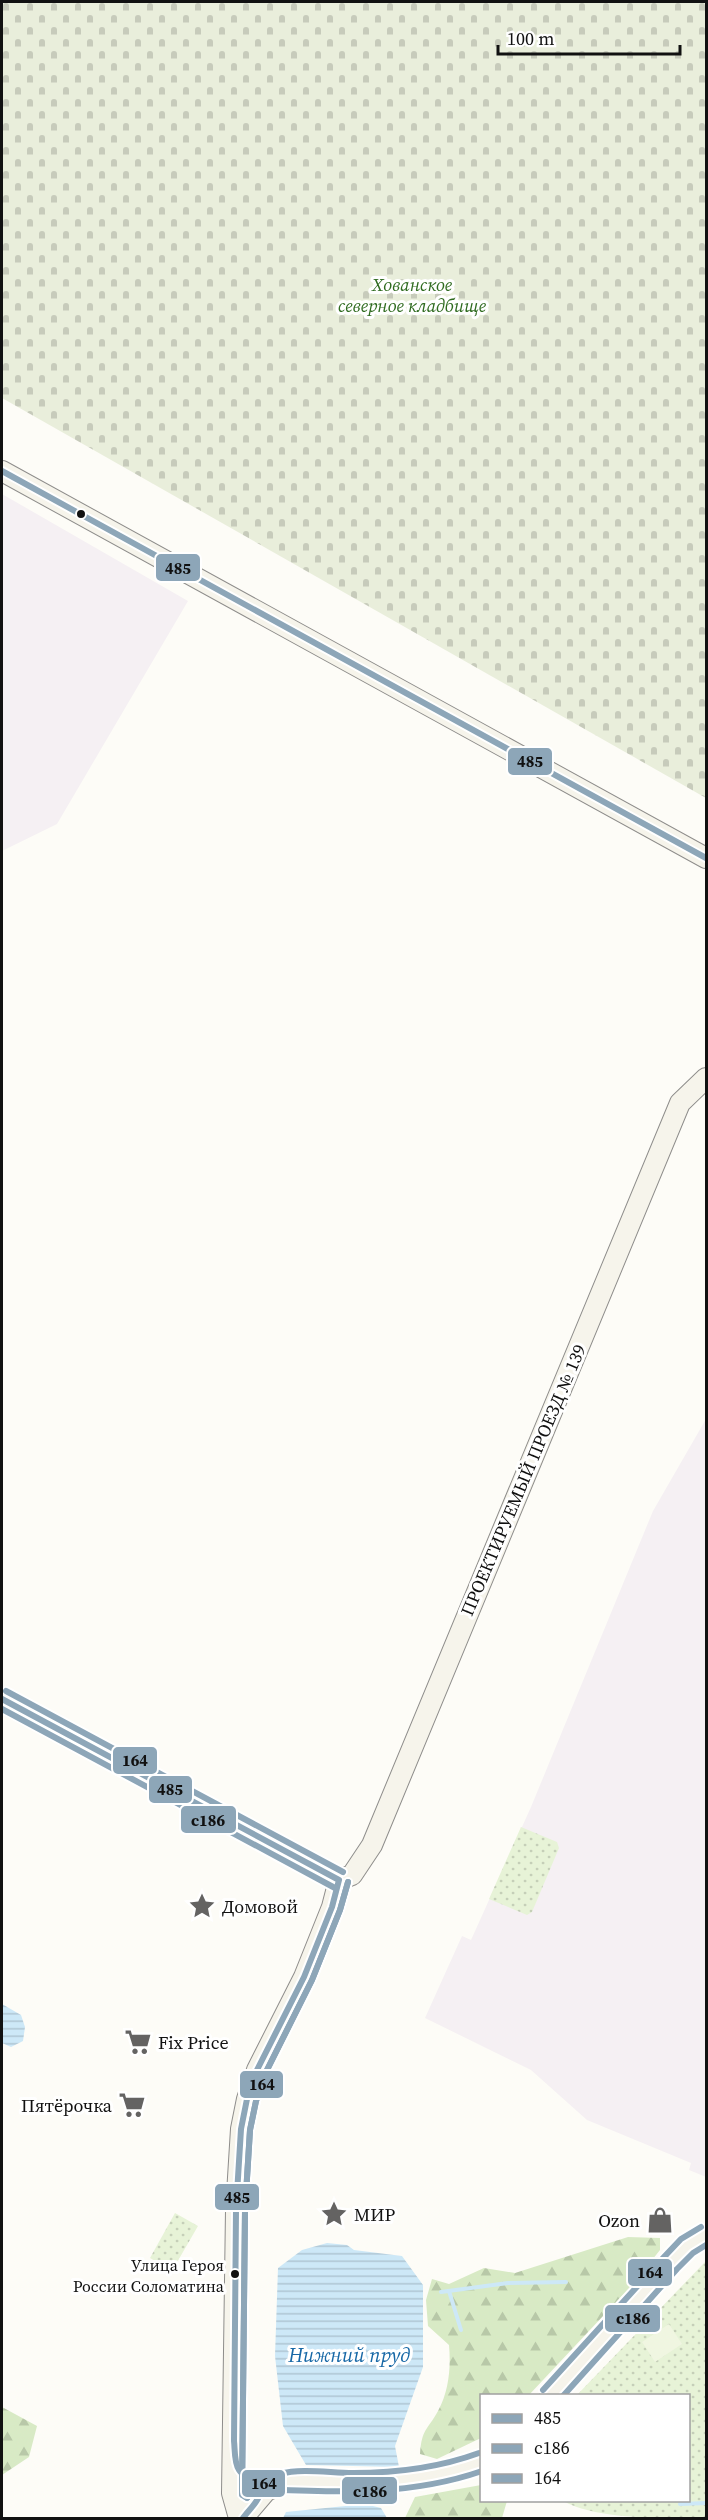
<svg xmlns="http://www.w3.org/2000/svg" width="708" height="2520" font-family="'Source Serif 4',serif">
	<style>
		.industrial { fill: #f5f0f3 }
		.grass { fill: url(#grass-dots) }
		.forest { fill: url(#forest-firs) }
		.cemetery { fill: url(#cemetery-stones) }
		.pitch { fill: #f0f6e1 }
		.water { fill: url(#water-rules) }
		.lines { fill: none; stroke-linecap: round; stroke-linejoin: round }
		.stream { stroke: #cde8f7; stroke-width: 4 }
		.secondary-casing { stroke: #8e8d8b; stroke-width: 22 }
		.secondary { stroke: #f6f4eb; stroke-width: 20 }
		.bus-1-casing { stroke: #fff; stroke-width: 10 }
		.bus-2-casing { stroke: #fff; stroke-width: 10 }
		.bus-3-casing { stroke: #fff; stroke-width: 10 }
		.bus-1 { stroke: #8da6b8; stroke-width: 6 }
		.bus-2 { stroke: #8da6b8; stroke-width: 6 }
		.bus-3 { stroke: #8da6b8; stroke-width: 6 }
		.bus-dot { fill: #111; stroke: #fff; stroke-width: 2 }
		.labels { text-anchor: middle; dominant-baseline: central; stroke-width: 6; stroke-linejoin: round; paint-order: stroke }
		.bus-label { font-size: 16px; fill: #111; stroke: #fff; text-anchor: end }
		.park-label { font-size: 18px; font-style: italic; fill: #2f6b1f; stroke: #fff }
		.street-label { font-size: 18px; fill: #111; stroke: #fff }
		.poi-label { font-size: 18px; fill: #111; stroke: #fff; text-anchor: start }
		.water-label { font-size: 20px; font-style: italic; fill: #1768a6; stroke: #fff }
		.line-badge { stroke: #fff; stroke-width: 2 }
		.pale-badge-label { font-size: 16px; text-anchor: middle; font-weight: bold; fill: #111 }
	</style>
	<defs>
		<pattern id="grass-dots" width="8" height="8" patternUnits="userSpaceOnUse" patternTransform="scale(1.5)"><rect width="8" height="8" fill="#e7f3d7"/><path d="M2 2h.1M6 6h.1" fill="none" stroke="#c5cfb8" stroke-width="1.8" stroke-linecap="round"/></pattern>
		<pattern id="forest-firs" width="22" height="20" patternUnits="userSpaceOnUse" patternTransform="scale(1.5)"><rect width="22" height="20" fill="#d8eac5"/><path d="M5 1l3.5 6h-7zM16 11l3.5 6h-7z" fill="#b8c8a8"/></pattern>
		<pattern id="cemetery-stones" width="16" height="16" patternUnits="userSpaceOnUse" patternTransform="scale(1.5)"><rect width="16" height="16" fill="#e9eedb"/><path d="M2 7V4a2 2 0 0 1 4 0v3zM10 15v-3a2 2 0 0 1 4 0v3z" fill="#c7cbbb"/></pattern>
		<pattern id="water-rules" width="6" height="5" patternUnits="userSpaceOnUse" patternTransform="scale(1.5)"><rect width="6" height="5" fill="#cde8f7"/><path d="M0 2.5h6" fill="none" stroke="#afc6d3"/></pattern>
	</defs>
	<rect width="100%" height="100%" fill="#fdfcf7"/>
	<path class="industrial" d="M2 494 188 601 57 824 2 851Z
		M706 1419V2177L689 2170 691 2163 587 2120 531 2070 425 2018 462 1936 471 1940 531 1807 653 1511Z"/>
	<path class="grass" d="M521 1827 557 1842 559 1848 532 1912 527 1915 489 1899Z
		M175 2213 198 2226 172 2271 150 2258Z
		M705 2262H706V2518C663 2518 598 2520 563 2501L688 2500V2396L577 2395Z"/>
	<path class="forest" d="M628 2237 660 2238V2250L633 2284 529 2395 482 2396 481 2438 437 2459 420 2454C422 2428 427 2431 438 2411 449 2391 451 2367 449 2345L428 2326 426 2300 432 2279 449 2284 484 2268 515 2273Z
		M2 2407 37 2426 29 2457 2 2475Z
		M481 2485 482 2500 507 2501 502 2518H405L415 2497Z"/>
	<path class="cemetery" d="M2 2H706V798L2 398Z"/>
	<path class="pitch" d="M669 2324 682 2344 655 2362 642 2342Z"/>
	<path class="water" d="M2 2004 21 2015 25 2027 23 2041 11 2047 2 2043Z
		M327 2243 347 2245 354 2250 402 2256 423 2285V2367L395 2446 399 2467 306 2465 283 2426 275 2356 278 2268 302 2250Z
		M365 2504 381 2508 387 2518H283L286 2512Z"/>
	<g class="lines">
		<path class="stream" d="M449 2291 461 2330
			M441 2292 508 2283 566 2282
			M680 2504 706 2503"/>
		<g class="secondary-casing">
			<path id="secondary" d="M2 471 706 858
				M2 1699 339 1880
				M339 1880 352 1875 372 1845 680 1103 706 1078
				M550 2396 670 2263 687 2246 706 2235
				M233 2489 238 2482 246 2479 392 2482 444 2474 482 2461
				M239 2518 232 2493 236 2210 241 2129 247 2099 257 2070 304 1977 332 1907 339 1880
				M243 2518 266 2491 287 2482"/>
		</g>
		<use href="#secondary" class="secondary"/>
		<g class="bus-1-casing">
			<path id="bus-1" d="M2 471 706 858
				M2 1699 339 1880
				M243 2518C250 2508 270 2492 254 2482 249 2478 242 2475 239 2470 234 2463 235 2449 234 2441L236 2210 241 2129 247 2099 257 2070 304 1977 332 1907 339 1880"/>
		</g>
		<g class="bus-2-casing">
			<path id="bus-2" d="M2 1709 335 1888
				M563 2396 677 2269 693 2253 706 2245
				M285 2473 261 2484 247 2498 242 2494 245 2210 250 2130 256 2101 265 2074 312 1980 340 1910 348 1882
				M255 2489C332 2492 407 2497 482 2471"/>
		</g>
		<g class="bus-3-casing">
			<path id="bus-3" d="M6 1691 343 1872
				M348 1882 340 1910 312 1980 265 2074 256 2101 250 2130 245 2210 242 2495 247 2498C258 2488 266 2479 280 2474 302 2468 330 2473 353 2473 397 2473 438 2468 479 2453
				M543 2390 664 2257 681 2239 701 2227"/>
		</g>
		<use href="#bus-1" class="bus-1"/>
		<use href="#bus-2" class="bus-2"/>
		<use href="#bus-3" class="bus-3"/>
	</g>
	<defs>
		<g id="sight-bare" transform="scale(2.07)"><path d="M0-6L1.8-2.2L6-1.7L2.9 1.2L3.7 5.4L0 3.3L-3.7 5.4L-2.9 1.2L-6-1.7L-1.8-2.2Z" fill="#646362" stroke="#fff" stroke-width="2.5" paint-order="stroke"/></g>
		<g id="supermarket-bare" transform="scale(2.07)"><path d="M-6-5.5h2.5l.6 2H6L4.5 2H-2.5L-4.4-4H-6ZM-1.5 3.2a1.3 1.3 0 1 0 .1 0ZM3 3.2a1.3 1.3 0 1 0 .1 0Z" fill="#646362" stroke="#fff" stroke-width="2.5" paint-order="stroke"/></g>
		<g id="shop-bare" transform="scale(2.07)"><path d="M-5-2.5h2.3a2.7 3.5 0 0 1 5.4 0H5L5.5 6h-11ZM-1.5-2.5h3a1.5 2.3 0 0 0-3 0Z" fill="#646362" stroke="#fff" stroke-width="2.5" paint-order="stroke"/></g>
	</defs>
	<g fill-rule="evenodd">
		<use href="#sight-bare" x="202" y="1906"/>
		<use href="#supermarket-bare" x="138" y="2042"/>
		<use href="#supermarket-bare" x="132" y="2105"/>
		<use href="#sight-bare" x="334" y="2214"/>
		<use href="#shop-bare" x="660" y="2220"/>
	</g>
	<g class="bus-dot">
		<circle cx="81" cy="514" r="5"/>
		<circle cx="235" cy="2274" r="5"/>
	</g>
	<g class="labels">
		<g class="bus-label">
			<text x="224" y="2265">Улица Героя<tspan x="224" dy="21">России Соломатина</tspan></text>
		</g>
		<g class="park-label">
			<text x="412" y="284">Хованское<tspan x="412" dy="21">северное кладбище</tspan></text>
		</g>
		<g class="street-label">
			<text transform="translate(523 1480) rotate(-67)">ПРОЕКТИРУЕМЫЙ ПРОЕЗД № 139</text>
		</g>
		<g class="poi-label">
			<text x="222" y="1906">Домовой</text>
			<text x="158" y="2042">Fix Price</text>
			<text x="112" y="2105" text-anchor="end">Пятёрочка</text>
			<text x="354" y="2214">МИР</text>
			<text x="640" y="2220" text-anchor="end">Ozon</text>
		</g>
		<g class="water-label">
			<text x="349" y="2355">Нижний пруд</text>
		</g>
	</g>
	<g class="line-badge">
		<rect x="155" y="553" width="46" height="29" rx="6" fill="#8da6b8"/>
		<rect x="507" y="747" width="46" height="29" rx="6" fill="#8da6b8"/>
		<rect x="112" y="1746" width="46" height="29" rx="6" fill="#8da6b8"/>
		<rect x="148" y="1775" width="45" height="29" rx="6" fill="#8da6b8"/>
		<rect x="180" y="1805" width="57" height="29" rx="6" fill="#8da6b8"/>
		<rect x="239" y="2070" width="45" height="29" rx="6" fill="#8da6b8"/>
		<rect x="214" y="2183" width="46" height="28" rx="6" fill="#8da6b8"/>
		<rect x="627" y="2258" width="46" height="29" rx="6" fill="#8da6b8"/>
		<rect x="604" y="2304" width="57" height="29" rx="6" fill="#8da6b8"/>
		<rect x="241" y="2469" width="45" height="29" rx="6" fill="#8da6b8"/>
		<rect x="341" y="2476" width="57" height="29" rx="6" fill="#8da6b8"/>
	</g>
	<g class="pale-badge-label">
		<text x="178" y="574">485</text>
		<text x="530" y="767">485</text>
		<text x="135" y="1766">164</text>
		<text x="170" y="1795">485</text>
		<text x="208" y="1826">с186</text>
		<text x="262" y="2090">164</text>
		<text x="237" y="2203">485</text>
		<text x="650" y="2278">164</text>
		<text x="633" y="2324">с186</text>
		<text x="264" y="2489">164</text>
		<text x="370" y="2497">с186</text>
	</g>
	<rect width="708" height="2520" fill="none" stroke="#111111" stroke-width="6"/>
	<rect x="480" y="2394" width="210" height="108" fill="#ffffff" stroke="#a0a0a0" stroke-width="1.5"/>
	<rect x="492" y="2414" width="30" height="9" fill="#8da6b8" stroke="#a0a0a0" stroke-width="1.5"/>
	<text x="534" y="2424" font-size="18" fill="#111111">485</text>
	<rect x="492" y="2444" width="30" height="9" fill="#8da6b8" stroke="#a0a0a0" stroke-width="1.5"/>
	<text x="534" y="2454" font-size="18" fill="#111111">с186</text>
	<rect x="492" y="2474" width="30" height="9" fill="#8da6b8" stroke="#a0a0a0" stroke-width="1.5"/>
	<text x="534" y="2484" font-size="18" fill="#111111">164</text>
	<path d="M498 45v9h182v-9" fill="none" stroke="#111111" stroke-width="3"/>
	<text x="507" y="45" font-size="18" fill="#111111" stroke="#ffffff" stroke-width="4.5" paint-order="stroke">100 m</text>
</svg>
